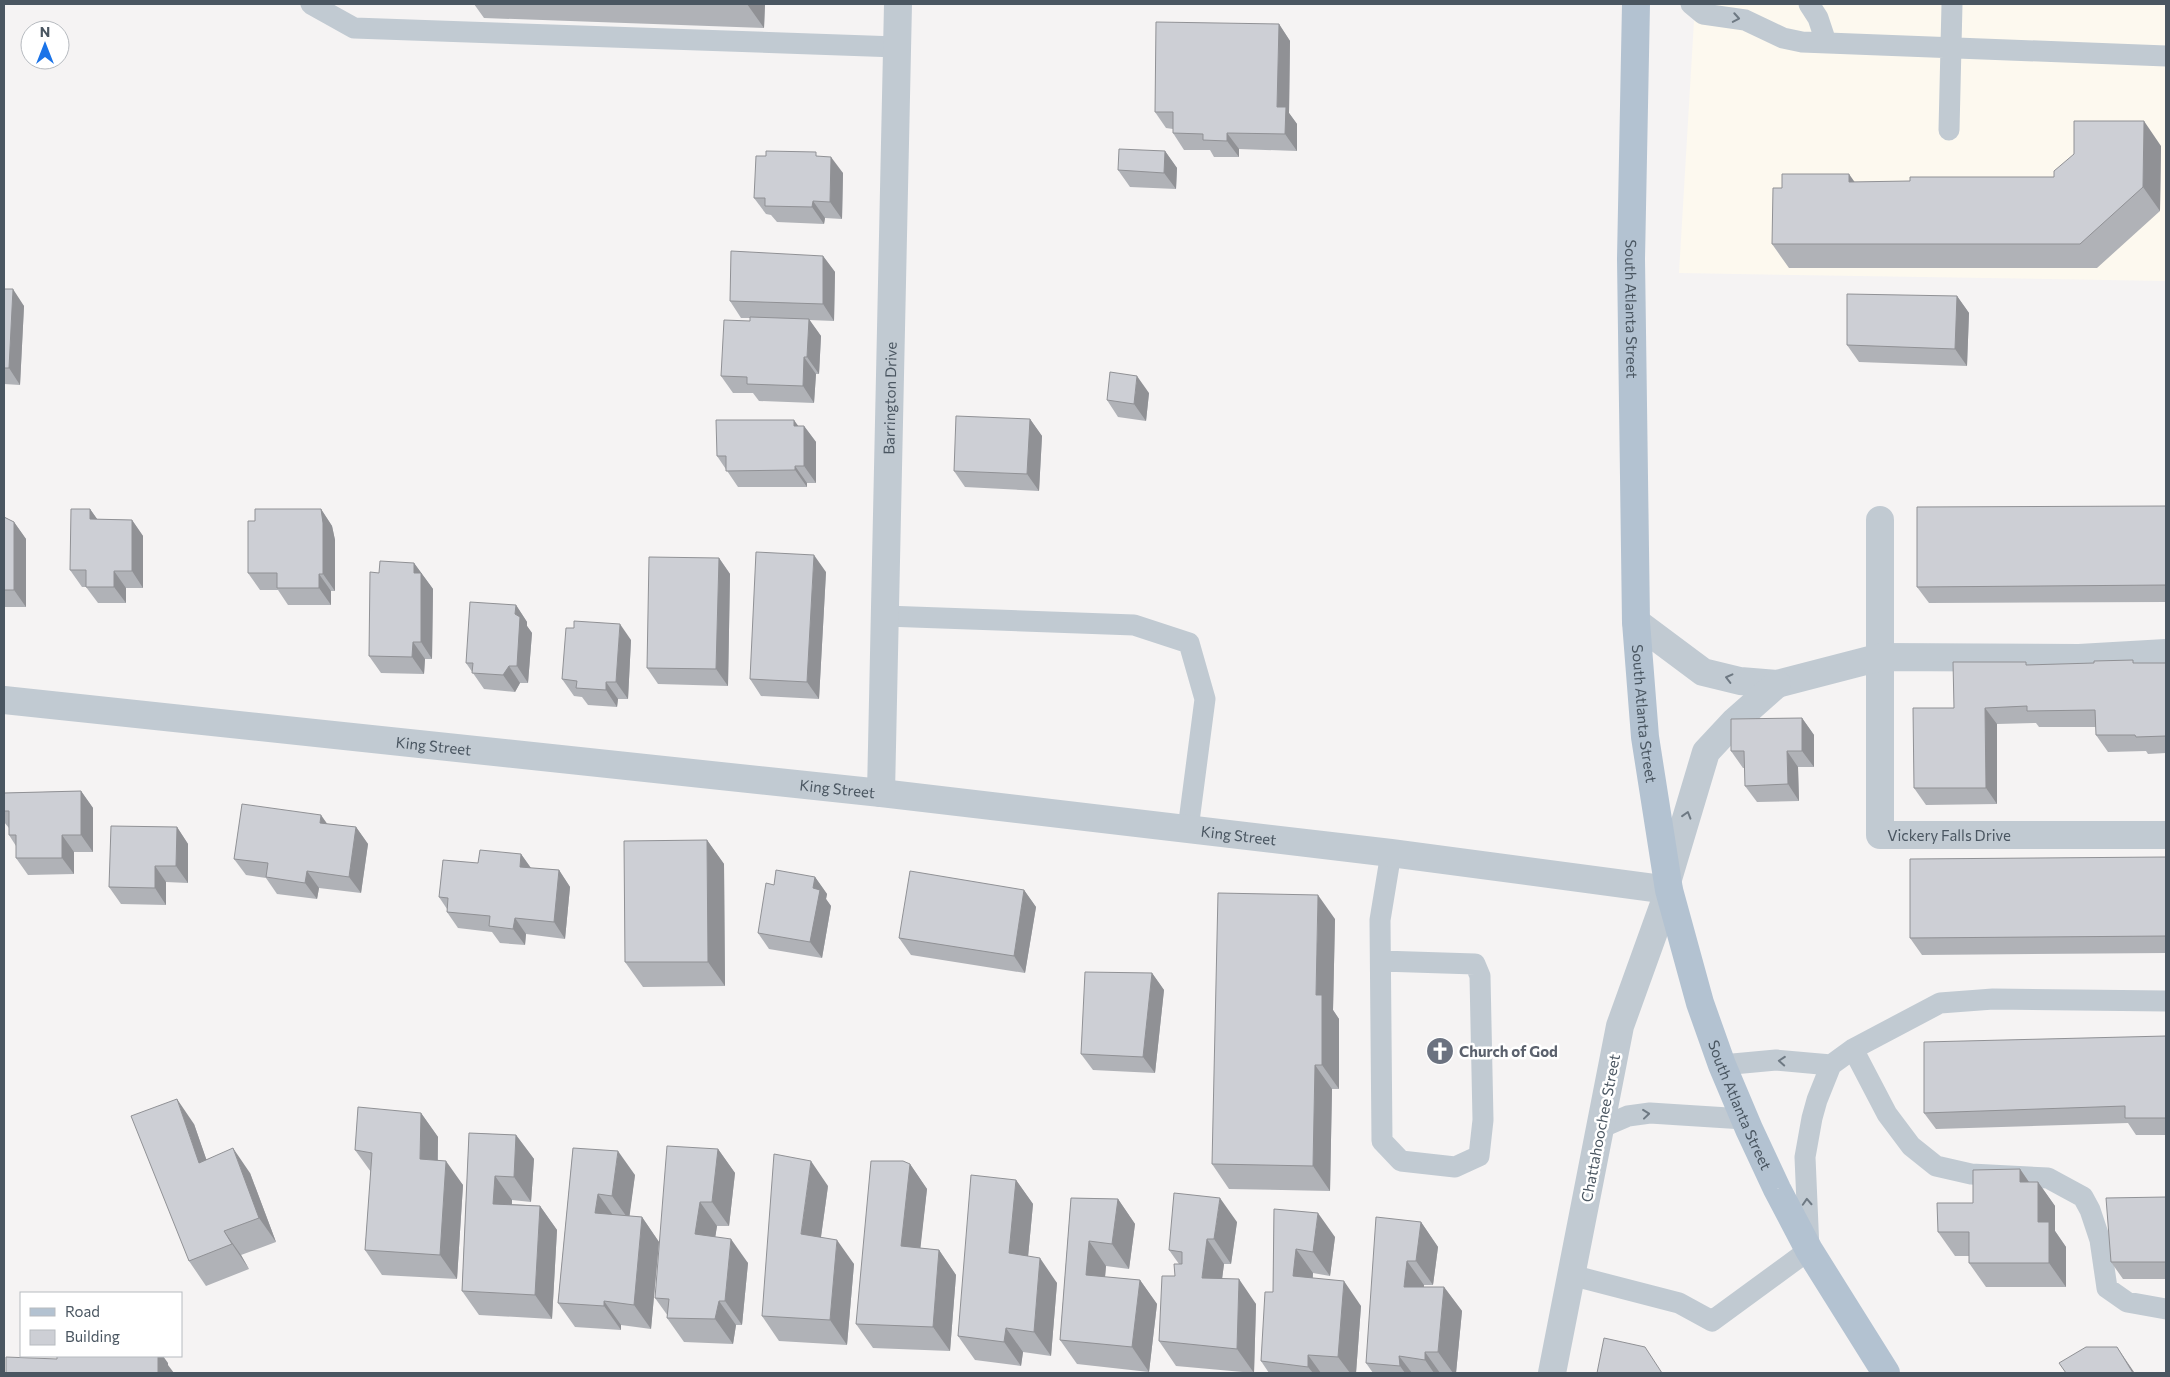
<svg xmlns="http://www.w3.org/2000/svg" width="2170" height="1377" font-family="Commissioner,sans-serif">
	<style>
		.commercial { fill: #fdf9ef }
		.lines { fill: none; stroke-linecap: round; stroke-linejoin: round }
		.lane { stroke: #c1cad2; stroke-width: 21 }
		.street { stroke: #c1cad2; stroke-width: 28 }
		.primary { stroke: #b3c2d1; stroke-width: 28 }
		.wall { fill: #b0b2b7 }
		.shaded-wall { fill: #909195 }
		.building { fill: #cdcfd5; stroke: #909195 }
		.oneway { stroke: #6e7983 }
		.labels { text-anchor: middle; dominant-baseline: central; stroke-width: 5; stroke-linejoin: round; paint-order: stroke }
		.street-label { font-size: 15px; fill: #4a5661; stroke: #fff }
		.worship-label { font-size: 15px; font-weight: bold; fill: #5b616d; stroke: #fff; text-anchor: start }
	</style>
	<rect width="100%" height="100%" fill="#f5f3f3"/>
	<path class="commercial" d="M1695 4H2166V281L1679 273Z"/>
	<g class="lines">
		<path class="lane" d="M311 4 354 28 897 47
			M1691 4 1703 14 1745 20 1783 38 1802 42 2166 56
			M1809 4 1818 18 1826 42
			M1949 130 1952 4
			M885 616 1134 625 1189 643 1205 699 1188 829
			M1381 961 1475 964 1480 976 1483 1120 1479 1156 1455 1167 1401 1161 1382 1141 1380 920 1391 853
			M1853 1049 1887 1114 1911 1146 1936 1166 1971 1174 2048 1178 2083 1197 2090 1210 2100 1240 2107 1288 2127 1302 2166 1309
			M1722 1065 1776 1060 1831 1065
			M1600 1128 1628 1116 1650 1113 1744 1119
			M1571 1275 1679 1303 1712 1321 1809 1250 1805 1157 1812 1118 1817 1100 1831 1065 1853 1049 1940 1003 1993 999 2166 1001"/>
		<g class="street">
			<path id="s1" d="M1880 520V835H2166"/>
			<path d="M1636 622 1703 672 1740 681 1777 684 1881 657 2079 658 2166 653"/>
			<path id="s2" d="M4 700 881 793 1391 853 1669 890 1620 1026 1552 1373"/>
			<path id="s3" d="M881 793 898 4"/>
			<path d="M1668 879 1706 752 1734 722 1777 684"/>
		</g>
		<path class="primary" id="s4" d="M1636 4 1631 259 1636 622 1645 737 1669 890 1700 1003 1722 1065 1749 1129 1777 1189 1809 1250 1886 1373"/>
	</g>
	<path class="wall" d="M474 4H765L764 28 484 18Z
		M1279 24 1290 41 1289 113 1297 124V151L1239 149V157H1214L1210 150H1184L1173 133V129L1166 128 1155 112Z
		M2161 146 2160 211 2097 268H1789L1772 244 1910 181 2054 177Z
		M1165 151 1177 168 1176 189 1130 187 1118 170Z
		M818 156 843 173 842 219 825 218 824 224 777 222 771 215 766 214 754 198Z
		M823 256 835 272 834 321 809 320 821 336 819 374H816L814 403 759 401 753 393H733L721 376 750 321V318H741L730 301Z
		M4 289 24 306 20 385 4 384Z
		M1957 296 1969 313 1967 366 1859 362 1847 345Z
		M1149 393 1146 421 1118 417 1107 400Z
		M1030 419 1042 436 1039 491 965 487 954 471Z
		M798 426H804L816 442V483H807V487H738L717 456Z
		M2166 506V602L1929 603 1917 587Z
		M90 509 97 519 132 520 143 536V588H126V603H98L86 587H82L70 570Z
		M321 509 332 526 335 540V591H331V605H288L278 590H260L248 573 255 521Z
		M4 517 14 522 26 539V607H4Z
		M719 558 730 574 728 686 658 684 647 668Z
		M414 563 433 589 432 659H425L424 674 381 673 369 656 379 573Z
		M826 572 819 699 761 696 750 679Z
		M516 605 527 622V626L532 633 528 683H520L515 692 484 689 466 663Z
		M631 640 628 699H618L617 707 588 705 582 697 574 696 562 679Z
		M2166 663V753L2148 754 2146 751 2108 752 2096 735V727H2039L2036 723 1997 724V804L1926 805 1914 788 1954 708 2029 665Z
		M1802 718 1814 735V767H1798L1799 801 1757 802 1745 786V768H1743L1731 751Z
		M81 791 93 808V852H74V874L28 875 16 858V846L9 835V828L4 822V793Z
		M328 824 356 827 368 844 361 893 319 888 317 899 277 894 266 878 246 875 234 859Z
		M177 827 188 844V883L166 882V905L121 904 109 887Z
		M707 840 724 864 725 986 643 987 625 962Z
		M521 854 531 868 559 870 570 887 565 939 526 934 525 945 500 943 492 932 458 928 447 912V909L439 897 478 863Z
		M2166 857V953L1922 955 1910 938Z
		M815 877 827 894 826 899 831 906 822 958 769 949 758 933 774 885Z
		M1024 890 1036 907 1025 973 911 955 899 938Z
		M1335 919 1333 1010 1339 1019V1089H1332L1330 1191 1229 1189 1212 1164Z
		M1152 973 1164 990 1155 1073 1093 1070 1081 1054Z
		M2166 1036V1135H2136L2128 1123 1936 1129 1924 1113Z
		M421 1113 438 1137V1160L463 1185 457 1279 382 1275 365 1250 371 1172 355 1150Z
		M194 1124 206 1159 250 1173 276 1242 241 1255 249 1269 206 1286 189 1261Z
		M469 1133 516 1135 534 1159 531 1202 512 1200V1204L540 1206 557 1230 552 1319 479 1315 462 1291Z
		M573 1148 635 1175 629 1216 642 1217 659 1242 651 1329 621 1325V1330L575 1327 558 1303Z
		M718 1149 735 1173 729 1226H717L715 1237 748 1263 742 1325H736L733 1344 684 1342 667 1318 668 1316 655 1298Z
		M910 1164 927 1189 920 1248 939 1250 956 1275 950 1351 873 1348 856 1324Z
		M2020 1169 2029 1182H2038L2055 1206V1231L2066 1247V1287H1986L1969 1263V1256H1955L1938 1232 1973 1203Z
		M1016 1180 1033 1204 1028 1257 1057 1283 1051 1356 1023 1352 1021 1366 975 1360 958 1336Z
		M828 1186 821 1237 854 1264 847 1345 779 1341 762 1316Z
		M2166 1197V1279H2123L2111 1262Z
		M1071 1198 1118 1199 1135 1224 1129 1269 1106 1266 1105 1277 1140 1280 1157 1304 1149 1372 1077 1364 1060 1340Z
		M1274 1209 1335 1237 1330 1276 1313 1273V1278L1361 1306 1356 1373H1269L1261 1361 1273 1292Z
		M1237 1222 1231 1264H1224L1222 1279 1256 1304 1254 1373 1176 1366 1159 1341 1179 1264 1169 1250Z
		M1421 1222 1438 1247 1433 1285H1424V1287H1444L1462 1311 1456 1373H1373L1366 1363Z"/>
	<path class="shaded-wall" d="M747 4H765L764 28Z
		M1279 24 1290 41 1289 113 1297 124V151L1285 134 1277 107Z
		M2144 121 2161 146 2160 211 2143 187Z
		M1227 133 1239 149V157L1227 141Z
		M1165 151 1177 168 1176 189 1164 173Z
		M831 157 843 173 842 219 830 202Z
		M1849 174 1866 198 1849 182Z
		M813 201 825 218 824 224 812 207Z
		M823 256 835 272 834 321 823 304Z
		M13 289 24 306 20 385 9 368Z
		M1957 296 1969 313 1967 366 1955 349Z
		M809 319 821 336 819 374 807 357Z
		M804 357 816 374 814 403 803 386Z
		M1137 376 1149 393 1146 421 1134 404Z
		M1030 419 1042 436 1039 491 1027 474Z
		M794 420 804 434V426L816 442V483L804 466 794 426Z
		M795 466 807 483V487L795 470Z
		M90 509 102 526 90 519Z
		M321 509 332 526 335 540V591L323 574Z
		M132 520 143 536V588L132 571Z
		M14 522 26 539V607L14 590Z
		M814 555 826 572 819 699 807 682Z
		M719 558 730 574 728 686 716 669Z
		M414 563 433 589 432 659 421 642 414 573Z
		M114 571 126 588V603L114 587Z
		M319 574 331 591V605L319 588Z
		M516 605 527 622V626L532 633 528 683 517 666 515 614Z
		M620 624 631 640 628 699 616 682Z
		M413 642 425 659 424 674 412 657Z
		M509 666 520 683 515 692 503 675Z
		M606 682 618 699 617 707 606 690Z
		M1985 708 1997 724V804L1986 788Z
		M1802 718 1814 735V767L1802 751Z
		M1787 751 1798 767 1799 801 1788 784Z
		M81 791 93 808V852L81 835Z
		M321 815 333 832 320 823Z
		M177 827 188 844V883L176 866Z
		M356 827 368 844 361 893 349 877Z
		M62 835 74 852V874L62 858Z
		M707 840 724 864 725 986 708 962Z
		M521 854 533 871 520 867Z
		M155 866 166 882V905L155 888Z
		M559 870 570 887 565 939 554 922Z
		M307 871 319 888 317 899 305 883Z
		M815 877 827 894 826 899 831 906 822 958 810 942 813 888Z
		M1024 890 1036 907 1025 973 1014 956Z
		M1318 895 1335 919 1333 1010 1339 1019V1089L1322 1065 1316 995Z
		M515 918 526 934 525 945 513 929Z
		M1152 973 1164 990 1155 1073 1143 1057Z
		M1315 1065 1332 1089 1330 1191 1313 1166Z
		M177 1099 194 1124 216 1187 199 1163Z
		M421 1113 438 1137 437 1183 420 1159Z
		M516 1135 534 1159 531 1202 514 1177Z
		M233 1148 250 1173 276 1242 259 1218Z
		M718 1149 735 1173 729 1226 712 1202Z
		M618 1151 635 1175 629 1220 612 1196Z
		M446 1161 463 1185 457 1279 440 1255Z
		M811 1161 828 1186 818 1258 801 1234Z
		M910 1164 927 1189 918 1270 901 1246Z
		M2020 1169 2037 1194 2020 1182Z
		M495 1176 512 1200 511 1228 493 1204Z
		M1016 1180 1033 1204 1026 1278 1009 1253Z
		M2038 1182 2055 1206V1231L2066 1247V1287L2049 1263 2038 1222Z
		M598 1194 615 1218 595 1213Z
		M1220 1198 1237 1222 1231 1264 1214 1239Z
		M1118 1199 1135 1224 1129 1269 1112 1244Z
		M700 1202 717 1226 712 1259 695 1234Z
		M540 1206 557 1230 552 1319 535 1295Z
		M1318 1213 1335 1237 1330 1276 1313 1252Z
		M642 1217 659 1242 651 1329 634 1305Z
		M1421 1222 1438 1247 1433 1285 1416 1261Z
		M224 1231 241 1255 249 1269 232 1244Z
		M731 1239 748 1263 742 1325 725 1301Z
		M1207 1239 1224 1264 1219 1302 1202 1278Z
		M837 1240 854 1264 847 1345 830 1320Z
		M1089 1241 1106 1266 1103 1299 1086 1275Z
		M1296 1249 1313 1273 1310 1301 1293 1276Z
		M939 1250 956 1275 950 1351 933 1327Z
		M1040 1258 1057 1283 1051 1356 1034 1332Z
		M1407 1261 1424 1285 1421 1311 1404 1287Z
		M1239 1279 1256 1304 1254 1373 1237 1349Z
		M1140 1280 1157 1304 1149 1372 1132 1347Z
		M1344 1281 1361 1306 1356 1373H1350L1338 1357Z
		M1444 1287 1462 1311 1456 1373H1453L1438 1352Z
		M604 1301 621 1325V1330L604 1306Z
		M719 1301 736 1325 733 1344 715 1319Z
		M1006 1328 1023 1352 1021 1366 1004 1342Z
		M2117 1347 2134 1372 2135 1373H2133Z
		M1425 1352 1440 1373H1434L1425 1360Z
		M1308 1355 1321 1373H1313L1308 1367Z
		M155 1356H163L168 1363V1365L174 1373H158Z
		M1399 1356 1412 1373H1405L1400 1366Z"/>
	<path class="building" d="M1156 22 1279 24 1277 107H1286L1285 134 1227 133V141L1203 140V134L1173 133V112H1155Z
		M2074 121H2144L2143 187 2080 244H1772L1773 188H1782V174H1849V182L1910 181V177H2054V171L2074 154Z
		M1119 149 1165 151 1164 173 1118 170Z
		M766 151 816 152V156L831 157 830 202 813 201 812 207 765 206V198H754L756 156H766Z
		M731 251 823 256V304L730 301Z
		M4 289H13L9 368H4Z
		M1847 294 1957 296 1955 349 1847 345Z
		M750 317 809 319 807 357H804L803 386 747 384V377L721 376 724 320 750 321Z
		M1110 372 1137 376 1134 404 1107 400Z
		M956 416 1030 419 1027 474 954 471Z
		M716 420H794V426H804V466H795V470L726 471V456H717Z
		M2166 506V585L1917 587V507Z
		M71 509H90V519L132 520V571H114V587H86V570H70Z
		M255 509H321L323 523V574H319V588H277V573H248V521H255Z
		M4 517 14 522V590H4Z
		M756 552 814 555 807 682 750 679Z
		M649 557 719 558 716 669 647 668Z
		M380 561 414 563V573H421V642H413L412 657 369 656 370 572 379 573Z
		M470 602 516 605 515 614 520 617 517 666H509L503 675 472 673 473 663H466Z
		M574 621 620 624 616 682H606V690L576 688 577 681 562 679 566 628H574Z
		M2133 660V663H2166V736L2136 737 2135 735H2096L2095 710 2027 711V706L1985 708 1986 788H1914L1913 708H1954L1953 662H2026V665L2094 663V661Z
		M1802 718V751H1787L1788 784 1745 786 1744 751H1731V719Z
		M81 791V835H62V858H16V835H9V811H4V793Z
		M242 804 321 815 320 823 356 827 349 877 307 871 305 883 266 877 268 863 234 859Z
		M111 826 177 827 176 866H155V888L109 887Z
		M707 840 708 962H625L624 841Z
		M480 850 521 854 520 867 559 870 554 922 515 918 513 929 489 926 490 916 447 912 448 898 439 897 443 860 478 863Z
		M2166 857V936L1910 938V859Z
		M776 870 815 877 813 888 820 890 810 942 758 933 766 883 774 885Z
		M910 871 1024 890 1014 956 899 938Z
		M1218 893 1318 895 1316 995H1322V1065H1315L1313 1166 1212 1164Z
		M1085 972 1152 973 1143 1057 1081 1054Z
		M2166 1036V1118H2125V1106L1924 1113V1042Z
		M177 1099 199 1163 233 1148 259 1218 224 1231 232 1244 189 1261 131 1116Z
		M358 1107 421 1113 420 1159 446 1161 440 1255 365 1250 372 1153 355 1150Z
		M469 1133 516 1135 514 1177 495 1176 493 1204 540 1206 535 1295 462 1291Z
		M667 1146 718 1149 712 1202H700L695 1234 731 1239 725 1301H719L715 1319 667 1318 669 1299 655 1298Z
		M573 1148 618 1151 612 1196 598 1194 595 1213 642 1217 634 1305 604 1301V1306L558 1303Z
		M774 1154 811 1161 801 1234 837 1240 830 1320 762 1316Z
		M871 1161H903L910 1164 901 1246 939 1250 933 1327 856 1324Z
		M2020 1169V1182H2038V1222H2049V1263H1969V1232H1938L1937 1203H1973V1170Z
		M971 1175 1016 1180 1009 1253 1040 1258 1034 1332 1006 1328 1004 1342 958 1336Z
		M1174 1193 1220 1198 1214 1239H1207L1202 1278 1239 1279 1237 1349 1159 1341 1162 1276H1175L1174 1264H1182V1252L1169 1250Z
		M2166 1197V1262H2111L2106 1198Z
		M1071 1198 1118 1199 1112 1244 1089 1241 1086 1275 1140 1280 1132 1347 1060 1340Z
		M1274 1209 1318 1213 1313 1252 1296 1249 1293 1276 1344 1281 1338 1357 1308 1355V1367L1261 1361 1265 1292H1273Z
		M1376 1217 1421 1222 1416 1261H1407L1404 1287H1444L1438 1352H1425V1360L1399 1356 1400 1366 1366 1363Z
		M1604 1338 1645 1347 1662 1373H1597Z
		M2086 1347H2117L2133 1373H2066L2059 1363Z
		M57 1356H158V1373H6V1357L57 1359Z"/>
	<defs><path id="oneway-chevron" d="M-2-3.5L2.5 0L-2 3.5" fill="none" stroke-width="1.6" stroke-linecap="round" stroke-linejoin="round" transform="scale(1.25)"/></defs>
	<g class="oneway">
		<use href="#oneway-chevron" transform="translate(1736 18) rotate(10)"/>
		<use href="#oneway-chevron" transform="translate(1729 678) rotate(-166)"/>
		<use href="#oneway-chevron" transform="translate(1687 815) rotate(-73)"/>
		<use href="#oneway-chevron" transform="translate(1782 1061) rotate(-176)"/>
		<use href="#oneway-chevron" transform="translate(1646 1114) rotate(-6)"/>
		<use href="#oneway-chevron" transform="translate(1807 1202) rotate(-93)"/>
	</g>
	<defs>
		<g id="church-disc" transform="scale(1.4375)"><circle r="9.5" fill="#6b7280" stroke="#fff"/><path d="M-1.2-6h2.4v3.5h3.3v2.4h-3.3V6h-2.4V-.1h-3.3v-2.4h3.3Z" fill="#fff"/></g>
	</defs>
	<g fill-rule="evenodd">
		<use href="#church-disc" x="1440" y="1051"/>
	</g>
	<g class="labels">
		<g class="street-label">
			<text stroke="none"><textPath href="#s4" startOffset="305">South Atlanta Street</textPath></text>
			<text stroke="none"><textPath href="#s3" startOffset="395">Barrington Drive</textPath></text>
			<text stroke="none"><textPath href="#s4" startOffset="710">South Atlanta Street</textPath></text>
			<text stroke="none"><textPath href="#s2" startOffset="432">King Street</textPath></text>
			<text stroke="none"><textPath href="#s2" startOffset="838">King Street</textPath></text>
			<text stroke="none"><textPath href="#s2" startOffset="1242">King Street</textPath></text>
			<text stroke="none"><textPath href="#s1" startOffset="384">Vickery Falls Drive</textPath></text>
			<text stroke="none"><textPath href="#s4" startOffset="1115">South Atlanta Street</textPath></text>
			<text transform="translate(1600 1128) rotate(-79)">Chattahoochee Street</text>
		</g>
		<g class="worship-label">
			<text x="1459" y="1051">Church of God</text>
		</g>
	</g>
	<rect width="2170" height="1377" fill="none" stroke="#4a5661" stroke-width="10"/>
	<rect x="20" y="1292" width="162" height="65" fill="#ffffff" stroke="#b7bbc0"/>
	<rect x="30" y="1308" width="25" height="8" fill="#b3c2d1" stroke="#b7bbc0"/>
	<text x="65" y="1317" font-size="15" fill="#4a5661">Road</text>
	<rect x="30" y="1330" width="25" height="15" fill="#cdcfd5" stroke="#b7bbc0"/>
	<text x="65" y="1342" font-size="15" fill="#4a5661">Building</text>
	<g transform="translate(45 45)"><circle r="24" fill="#ffffff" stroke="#b7bbc0"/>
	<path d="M0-4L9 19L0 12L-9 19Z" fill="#1a73e8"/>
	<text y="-8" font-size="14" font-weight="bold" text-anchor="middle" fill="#4a5661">N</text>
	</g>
</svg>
